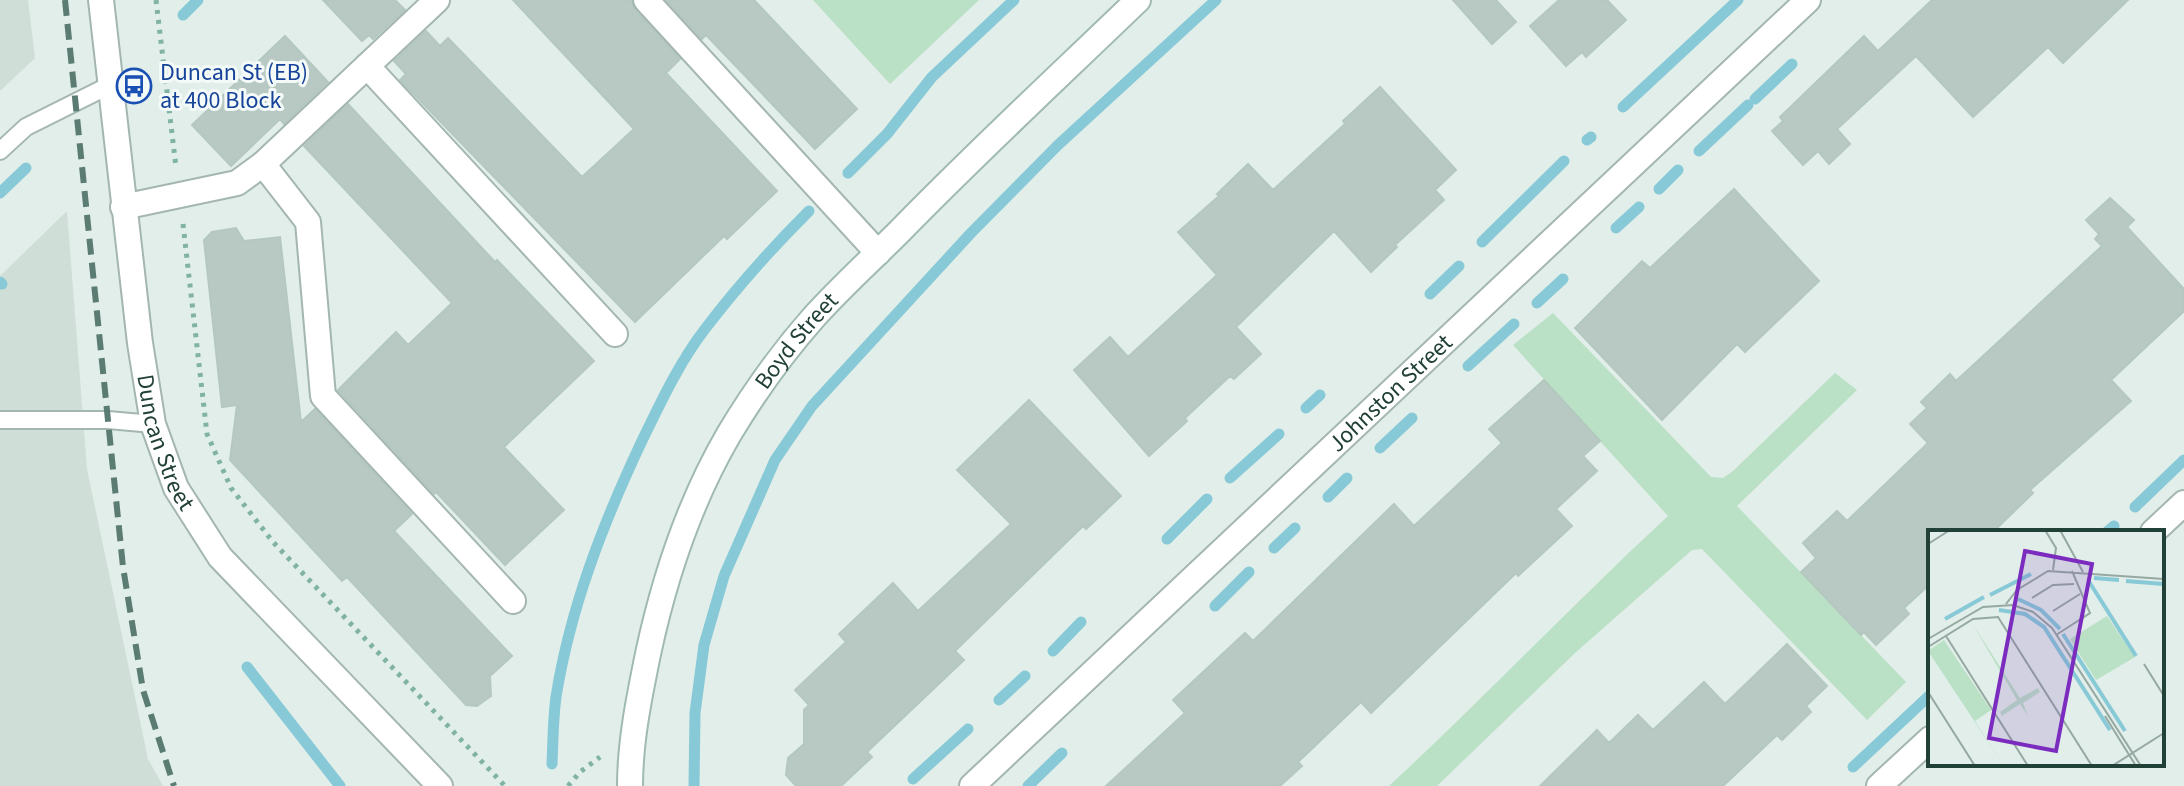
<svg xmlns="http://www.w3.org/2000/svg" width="2184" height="786" font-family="'Source Sans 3',sans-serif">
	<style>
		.built { fill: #d0ded8 }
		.green { fill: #bae0c5 }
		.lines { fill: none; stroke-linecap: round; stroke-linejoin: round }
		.stream { stroke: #87c9d6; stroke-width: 11 }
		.building { fill: #b7c9c2; stroke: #b4c8c0; stroke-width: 2 }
		.lane-casing { stroke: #a4b6b0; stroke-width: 20 }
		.street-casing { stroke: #a4b6b0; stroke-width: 28 }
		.secondary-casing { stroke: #a0bab1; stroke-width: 28 }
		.path { stroke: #81b3a4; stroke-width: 5; stroke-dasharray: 4 6; stroke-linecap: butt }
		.lane { stroke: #fff; stroke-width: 16 }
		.street { stroke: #fff; stroke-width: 24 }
		.secondary { stroke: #fff; stroke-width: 24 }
		.rail { stroke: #5b7c73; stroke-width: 6; stroke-dasharray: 16 8; stroke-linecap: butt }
		.labels { text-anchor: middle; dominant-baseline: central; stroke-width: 6; stroke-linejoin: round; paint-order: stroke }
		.transit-label { font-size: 24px; fill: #164399; stroke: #f3faf7; text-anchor: start }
		.street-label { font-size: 24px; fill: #214038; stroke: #f3faf7 }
		.inset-river { fill: none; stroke: #87c9d6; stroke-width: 4 }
		.inset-road { fill: none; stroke: #95a8a2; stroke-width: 2 }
		.view { fill: #7b2cbf; fill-opacity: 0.15; stroke: #7b2cbf; stroke-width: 4 }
		.inset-edge { fill: none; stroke: #214038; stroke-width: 4 }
	</style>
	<rect width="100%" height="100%" fill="#e2eee9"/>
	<path class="built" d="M0 0H28L35 58 0 91Z
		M67 211 87 469 148 759 163 786H0V276Z"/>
	<path class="green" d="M813 0H979L890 84Z
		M1553 313 1711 477 1723 478 1733 471 1835 373 1857 390 1737 506 1906 682 1867 720 1702 549 1692 550 1575 653 1437 786H1389C1484 698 1573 604 1668 516L1513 345Z"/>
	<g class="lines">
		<path class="stream" d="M183 15 198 0
			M1755 99 1792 64
			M1623 107 1738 0
			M1587 140 1591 137
			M1699 151 1748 105
			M848 173 887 134 932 77 1014 0
			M1659 189 1678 170
			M0 193 26 168
			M1616 228 1639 207
			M1482 242 1564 161
			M0 282 2 284
			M1430 294 1459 266
			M1537 303 1563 279
			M1468 366 1514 324
			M1306 408 1320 395
			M1380 448 1412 418
			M1230 478 1279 434
			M1328 497 1347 478
			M2135 507 2184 460
			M2107 532 2114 526
			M1167 539 1207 499
			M1274 548 1295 528
			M1215 606 1249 572
			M1053 651 1081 622
			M247 667 340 786
			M999 700 1025 676
			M552 764C553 742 553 719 556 697 570 609 602 526 640 445 659 406 678 364 705 329 737 287 772 248 809 211
			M1853 767 1930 695
			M913 779 968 729
			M694 786 695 713 704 645 724 576 775 460 812 406 971 233 1058 145 1216 0
			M1028 786 1062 753"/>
	</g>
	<path class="building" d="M323 0H395L405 10 373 39 369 35 362 41Z
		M513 0H631L635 10 680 59 666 73 777 191 727 239 724 236 635 322 400 80 406 74 394 61 426 31 440 46 448 38 582 177 634 129Z
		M666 0H754L857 109 815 149 706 35 702 39Z
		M1453 0H1496L1516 22 1492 44Z
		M1559 0H1607L1626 20 1586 57 1582 52 1566 66 1530 26Z
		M1932 0H2128L2063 63 2048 47 1973 117 1916 56 1837 129 1850 144 1829 164 1818 151 1803 165 1772 131 1783 121 1780 117 1864 36 1878 51Z
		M285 36 328 82 284 124 280 119 231 166 192 125Z
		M1380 87 1456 170 1435 190 1444 200 1395 245 1397 247 1371 272 1334 231 1236 327 1261 354 1234 379 1230 376 1185 418 1187 421 1149 456 1074 370 1110 337 1128 357 1217 275 1178 232 1219 196 1217 194 1248 164 1273 190 1345 124 1343 121Z
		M348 104 495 262 497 260 594 361 504 447 564 510 505 565 436 492 434 494 338 390 396 332 408 345 452 303 304 146Z
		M1734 189 1819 281 1745 352 1737 344 1662 420 1575 328 1642 261 1650 268Z
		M2110 198 2134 220 2127 227 2184 289V311L2111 380 2131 401 2030 490 2033 493 1993 532H1930V584L1904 608 1909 614 1876 645 1864 632 1861 635 1801 572 1816 558 1803 543 1837 511 1847 521 1928 443 1910 424 1927 408 1921 402 1950 374 1956 381 2102 246 2095 239 2099 234 2086 220Z
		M236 228 244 241 280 237 301 422 315 409 412 514 394 531 512 656 490 676 491 696 477 706 466 705 347 577 342 581 230 460 237 405 222 407 204 240 212 232Z
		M1544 380 1600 441 1583 456 1597 471 1556 509 1572 526 1518 576 1516 573 1371 713 1361 702 1298 762 1302 766 1280 786H1106L1185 713 1173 700 1245 633 1253 641 1394 504 1414 526 1502 443 1489 429Z
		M1029 400 1121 496 1086 529 1083 526 955 651 964 660 867 752 872 757 841 786H796L786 775 788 758 804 744V710L809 705 795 690 846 642 839 634 893 583 918 611 1011 524 957 470Z
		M1787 644 1827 686 1806 706 1811 712 1782 740 1777 735 1723 786H1540L1597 730 1609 743 1638 715 1653 730 1704 682 1725 704Z"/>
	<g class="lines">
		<g class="lane-casing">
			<path id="lane" d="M0 151 26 127 110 85
				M0 420H108L153 424"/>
		</g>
		<g class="street-casing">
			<g id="street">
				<path id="s1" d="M101 0 140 343 153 424 176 488 220 557 440 786"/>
				<path d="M646 0 878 253"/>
				<path d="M367 66 615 334"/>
				<path d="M263 164 308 222 323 396 513 601"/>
				<path d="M123 207 237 183 263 164 437 0"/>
				<path d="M2153 532 2184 503"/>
				<path id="s2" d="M972 786 1808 0"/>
				<path d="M1879 786 1930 739"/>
			</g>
		</g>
		<g class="secondary-casing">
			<g id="secondary">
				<path id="s3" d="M630 786C630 742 639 698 648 654 664 579 690 501 729 434 753 394 783 352 814 317 841 287 871 260 900 231 977 152 1058 77 1138 0"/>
			</g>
		</g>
		<path class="path" d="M156 0 176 167
			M183 224 207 434 231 488 273 542 505 786
			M568 786 580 772 600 757"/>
		<use href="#lane" class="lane"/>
		<use href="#street" class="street"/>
		<use href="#secondary" class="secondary"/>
		<path class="rail" d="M65 0 123 567 143 690 174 786"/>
	</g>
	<defs>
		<g id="bus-ring" transform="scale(1.8)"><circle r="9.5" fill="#f3faf7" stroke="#1a4fb4" stroke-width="1.5"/><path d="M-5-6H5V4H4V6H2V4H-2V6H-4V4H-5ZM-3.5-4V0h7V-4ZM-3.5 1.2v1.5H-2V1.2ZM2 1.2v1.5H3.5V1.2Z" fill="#1a4fb4"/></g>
	</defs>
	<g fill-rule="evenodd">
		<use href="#bus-ring" x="134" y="86"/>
	</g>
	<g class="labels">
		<g class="transit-label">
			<text x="160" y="72">Duncan St (EB)<tspan x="160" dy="28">at 400 Block</tspan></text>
		</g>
		<g class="street-label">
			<text stroke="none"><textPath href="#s3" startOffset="484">Boyd Street</textPath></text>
			<text stroke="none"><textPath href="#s2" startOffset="574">Johnston Street</textPath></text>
			<text stroke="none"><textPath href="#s1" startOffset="448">Duncan Street</textPath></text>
		</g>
	</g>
	<g transform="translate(1928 530)">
		<rect width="236" height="236" fill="#e2eee9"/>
		<path d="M179 86 207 127 168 150 142 109ZM44 93 92 168 110 158 112 162 95 173 100 186 92 174 74 186 72 182 89 170ZM16 110 63 180 47 191 76 236 0 121Z" fill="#bae0c5"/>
		<path class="inset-river" d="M166 48 191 50M160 50 208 126M198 51 236 54M62 65 103 44M90 69 113 80 132 99M71 80 97 84 116 97 182 200M17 89 56 67M135 104 197 201"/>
		<path class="inset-road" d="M117 0 128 18 125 40M132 0 155 42M0 14 22 0M104 68 125 55 146 54M78 74 89 60 120 41 236 49M125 81 152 64M128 105 162 83 144 41M18 106 100 236M0 109 55 77 85 75 105 82 124 98 213 236M0 117 45 89 70 87 164 236M216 134 236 166M0 162 47 236M177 186 208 236M184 236 236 203"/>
		<path class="view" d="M97 21 164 34 128 221 61 208Z"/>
		<rect width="236" height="236" class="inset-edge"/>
	</g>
</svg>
